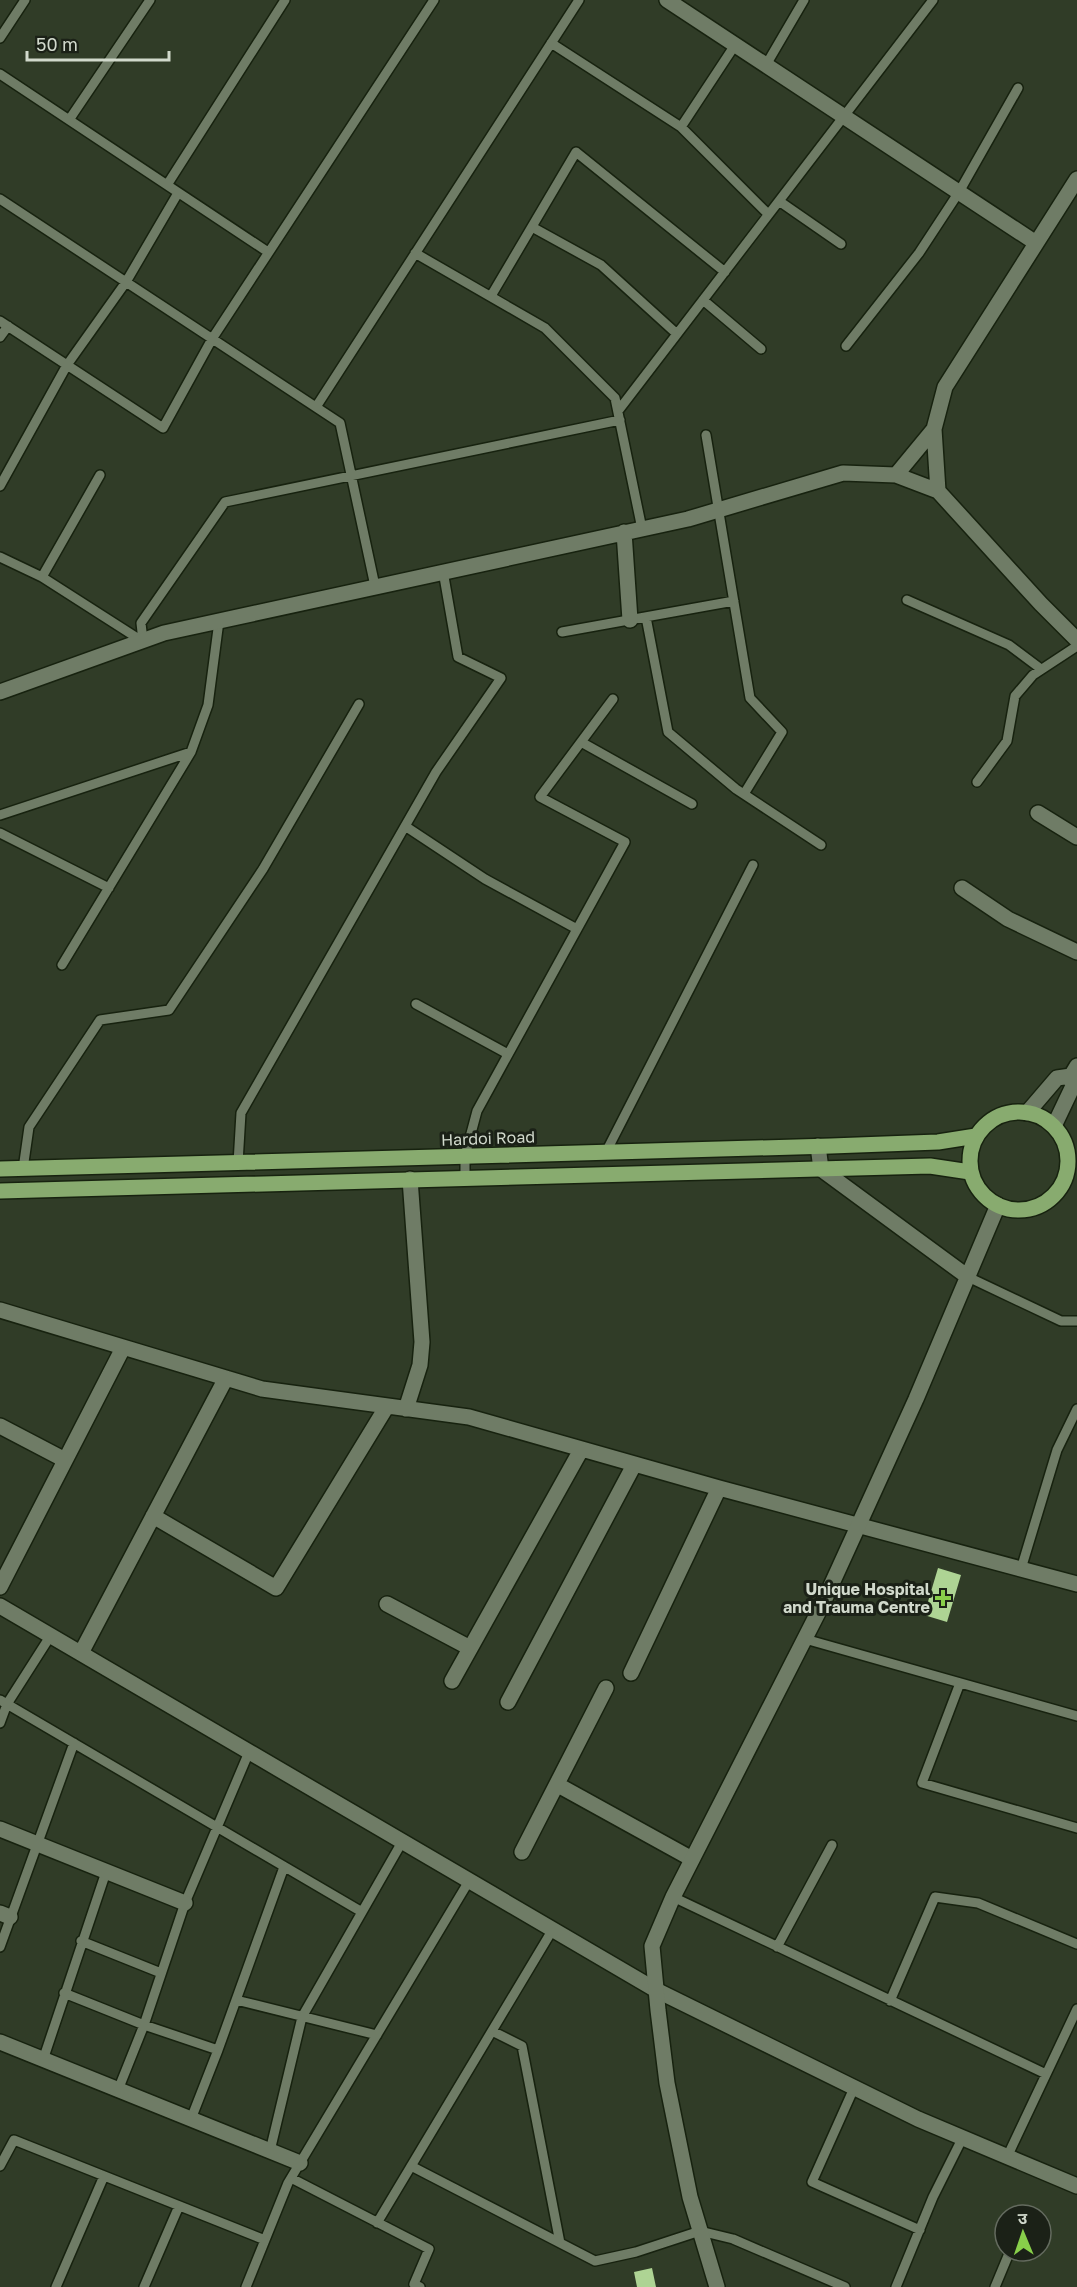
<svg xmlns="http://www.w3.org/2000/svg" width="1077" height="2287" font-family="'Golos Text','Noto Sans Devanagari',sans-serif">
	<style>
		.building { fill: #aed494 }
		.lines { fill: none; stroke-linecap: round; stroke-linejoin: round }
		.service-casing { stroke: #17220f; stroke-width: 12 }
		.minor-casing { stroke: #17220f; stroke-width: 18 }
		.tertiary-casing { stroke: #17220f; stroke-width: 18 }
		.primary-casing { stroke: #17220f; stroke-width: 18 }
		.service { stroke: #6f7c66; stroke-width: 9 }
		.minor { stroke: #6f7c66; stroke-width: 15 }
		.tertiary { stroke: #6f7c66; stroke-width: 15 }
		.primary { stroke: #88ab6f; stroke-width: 15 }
		.poi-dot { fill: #88cf4a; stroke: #1b2117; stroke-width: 2 }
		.labels { text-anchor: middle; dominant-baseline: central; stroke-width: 6; stroke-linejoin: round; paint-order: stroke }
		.street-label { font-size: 16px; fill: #d1d9cc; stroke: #1b2117 }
		.poi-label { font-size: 16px; font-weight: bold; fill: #d1d9cc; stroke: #1b2117; text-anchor: end }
	</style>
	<rect width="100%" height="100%" fill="#303c27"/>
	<path class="building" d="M938 1568 961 1575 947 1622 924 1615Z
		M652 2268 656 2287H637L634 2272Z"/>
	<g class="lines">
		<g class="service-casing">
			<path id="service" d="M0 38 25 0
				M551 43 681 127 768 214
				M766 65 804 0
				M0 74 268 252
				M69 120 150 0
				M681 127 735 45
				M167 185 285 0
				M0 199 340 423 375 586
				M779 201 841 244
				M532 227 601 265 677 334
				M415 253 545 328 615 398 642 529
				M491 296 576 152 725 272
				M703 300 761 349
				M0 321 163 428 212 339 434 0
				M0 337 8 326
				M846 346 919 253 959 192 1018 88
				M316 407 579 0
				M618 411 933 0
				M706 435 750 698 782 732 744 794
				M0 486 67 365 126 282 178 193
				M0 557 42 577 142 641
				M42 577 100 475
				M907 600 1009 645 1041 669
				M646 617 668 732 736 789 821 845
				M562 632 734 601
				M143 641 141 623 225 502 620 420
				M581 742 692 804
				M977 782 1007 741 1015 696 1033 675 1077 646
				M0 815 191 752
				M405 826 485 879 577 929
				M0 833 109 888
				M62 965 191 752 208 705 219 621
				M416 1004 508 1054
				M606 1152 753 865
				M238 1163 241 1113 436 772 501 678 458 657 443 571
				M23 1169 29 1127 100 1020 169 1010 263 869 359 704
				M465 1178V1156L477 1111 625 842 540 797 613 699
				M968 1277 1061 1321H1077
				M1021 1569 1057 1450 1077 1409
				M805 1639 1077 1716
				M960 1683 922 1783 1077 1828
				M0 1700 362 1912
				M0 1723 7 1704 51 1635
				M673 1897 1046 2074
				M81 1941 161 1973
				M0 1947 74 1743
				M777 1947 832 1845
				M64 1993 144 2025 218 2050 284 1867
				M236 2000 377 2035
				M890 2001 935 1897 978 1903 1077 1944
				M492 2031 522 2046 560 2243
				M43 2060 106 1872
				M854 2088 812 2182 920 2230
				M118 2090 144 2025 185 1903 249 1752
				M191 2119 218 2050
				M270 2151 302 2017 402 1842
				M1008 2155 1077 2009
				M0 2166 14 2140 265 2240
				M411 2166 595 2261 636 2252 700 2231 733 2239 845 2287
				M291 2178 429 2249 414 2284 420 2287
				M377 2223 553 1929
				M56 2287 104 2176
				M144 2287 179 2206
				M246 2287 288 2183 469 1881
				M896 2287 933 2197 963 2137
				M995 2287 1010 2251"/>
		</g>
		<g class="minor-casing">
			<path id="minor" d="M667 0 1036 243
				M896 475 934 429
				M938 491 934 429 945 387 1077 179
				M624 532 630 620
				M0 692 164 633 688 519 843 473 896 475 938 491 1041 604 1077 640
				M1038 813 1077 837
				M962 888 1008 919 1077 952
				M0 1310 262 1389 469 1417 719 1488 1077 1584
				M406 1409 420 1365 422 1342 410 1179
				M0 1426 65 1460
				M153 1516 276 1588 387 1406
				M0 1587 123 1348
				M387 1604 470 1648
				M0 1606 656 1990 918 2119 1077 2186
				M81 1653 226 1378
				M631 1673 719 1488
				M452 1681 581 1450
				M508 1702 634 1465
				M558 1785 692 1859
				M0 1829 185 1903
				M522 1852 606 1688
				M0 1913 10 1917
				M0 2042 300 2163"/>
		</g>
		<g class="tertiary-casing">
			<path id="tertiary" d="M1027 1113 1057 1078 1071 1076
				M1054 1126 1073 1086 1071 1076 1077 1066
				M818 1146 821 1169 968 1277
				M717 2287 690 2197 667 2083 658 2010 652 1946 673 1897 824 1601 916 1399 998 1205"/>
		</g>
		<g class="primary-casing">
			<path id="primary" d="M970 1161a49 49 0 1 1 98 0a49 49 0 1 1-98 0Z
				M0 1169 831 1146 938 1142 976 1136
				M0 1191 930 1166 970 1172"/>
		</g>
		<use href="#service" class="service"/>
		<use href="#minor" class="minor"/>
		<use href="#tertiary" class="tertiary"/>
		<use href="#primary" class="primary"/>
	</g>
	<path class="poi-dot" d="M940 1589h6v6h6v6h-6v6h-6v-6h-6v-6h6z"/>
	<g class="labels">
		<g class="street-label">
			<text transform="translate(488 1138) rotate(-2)">Hardoi Road</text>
		</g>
		<g class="poi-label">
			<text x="930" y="1589">Unique Hospital<tspan x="930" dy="18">and Trauma Centre</tspan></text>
		</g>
	</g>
	<g transform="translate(1023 2233) rotate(358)"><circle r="28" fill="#1b2117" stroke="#646b5f" stroke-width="1.5"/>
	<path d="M0-4.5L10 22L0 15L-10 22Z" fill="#88cf4a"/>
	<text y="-9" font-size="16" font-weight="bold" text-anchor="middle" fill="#d1d9cc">उ</text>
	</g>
	<path d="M27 51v9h142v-9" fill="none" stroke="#d1d9cc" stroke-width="3"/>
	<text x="36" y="51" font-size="18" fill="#d1d9cc" stroke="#1b2117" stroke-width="4.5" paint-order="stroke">50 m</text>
</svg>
